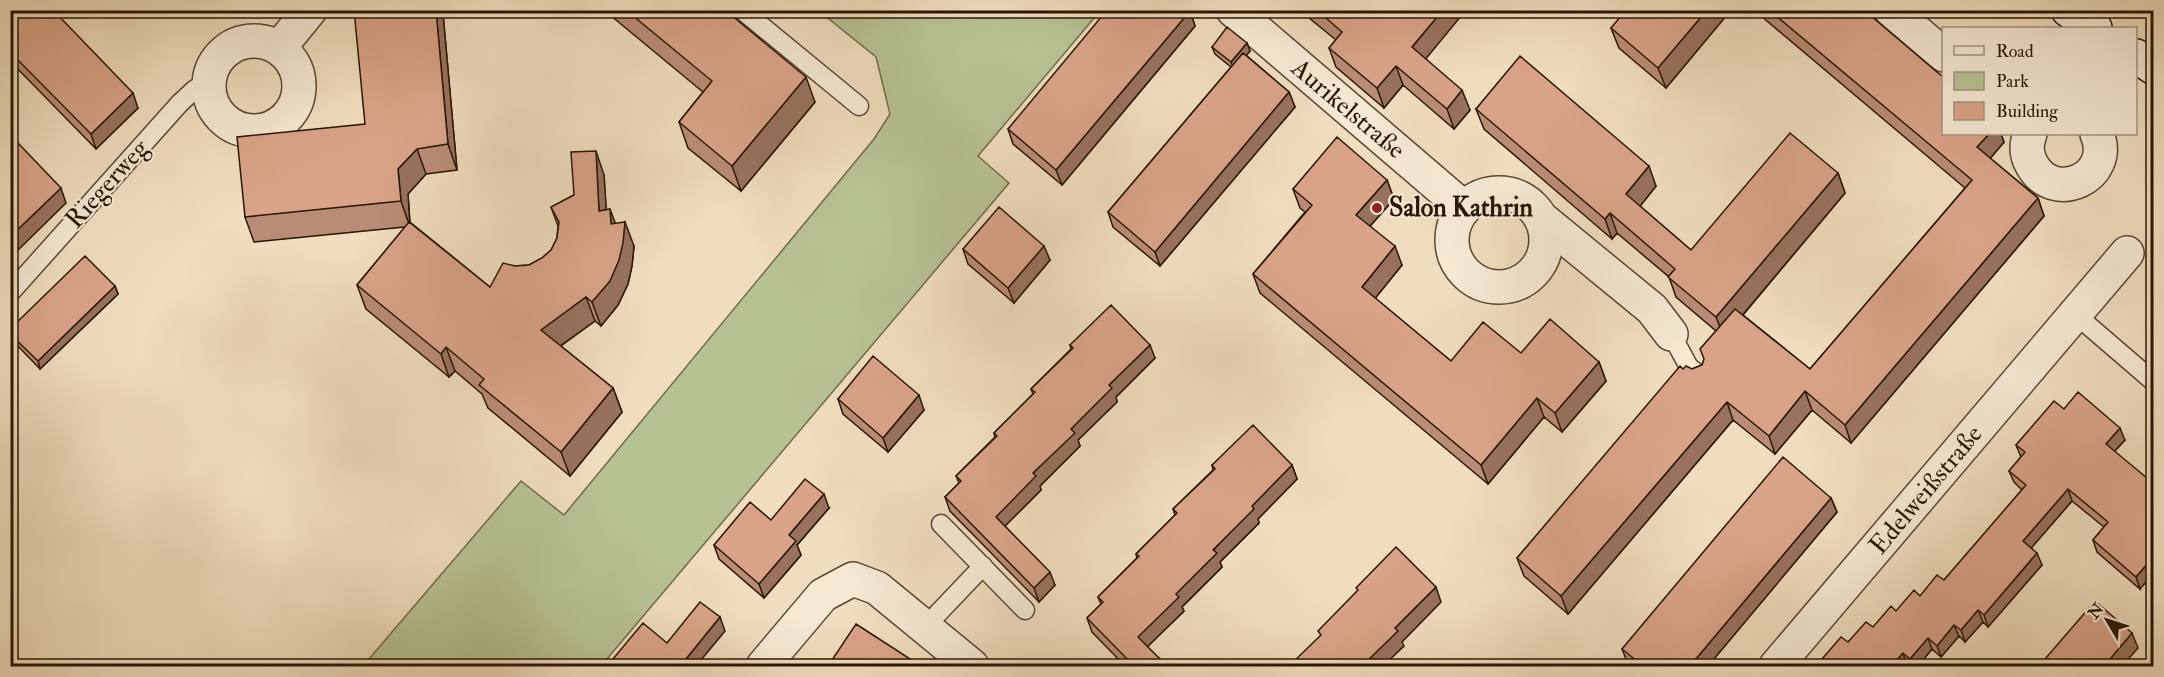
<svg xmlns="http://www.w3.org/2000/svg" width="2164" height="677" font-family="'IM FELL Double Pica',serif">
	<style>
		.green { fill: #b7c293; stroke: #706c4b; stroke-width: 1.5 }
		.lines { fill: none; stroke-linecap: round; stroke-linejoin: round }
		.service-casing { stroke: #5a4832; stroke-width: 21 }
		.minor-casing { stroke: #5a4832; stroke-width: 36 }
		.secondary-casing { stroke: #281703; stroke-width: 36 }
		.service { stroke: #f5e9d4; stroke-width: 18 }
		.minor { stroke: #f5e9d4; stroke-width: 33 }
		.secondary { stroke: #f5e9d4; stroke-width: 33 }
		.wall { fill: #bb8c75; stroke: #281703; stroke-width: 1.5 }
		.shaded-wall { fill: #99725f; stroke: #281703; stroke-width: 1.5 }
		.building { fill: #daa388; stroke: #281703; stroke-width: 1.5 }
		.poi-dot { fill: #8f2418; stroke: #f5e9d4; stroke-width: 2 }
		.labels { text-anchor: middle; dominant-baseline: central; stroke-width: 4.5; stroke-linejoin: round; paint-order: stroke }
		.street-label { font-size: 26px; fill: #281703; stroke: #f5e9d4 }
		.poi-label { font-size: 26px; font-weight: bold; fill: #281703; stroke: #f5e9d4; text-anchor: start }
	</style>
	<rect width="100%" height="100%" fill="#f0ddbd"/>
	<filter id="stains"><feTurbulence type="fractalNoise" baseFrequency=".00333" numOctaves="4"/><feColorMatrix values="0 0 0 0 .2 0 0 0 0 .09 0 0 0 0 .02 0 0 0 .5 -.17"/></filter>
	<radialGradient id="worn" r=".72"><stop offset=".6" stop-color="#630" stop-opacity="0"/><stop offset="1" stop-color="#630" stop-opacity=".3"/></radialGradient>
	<path class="green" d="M819 11H1100L978 156 1009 183 601 666H363L521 481 564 515 874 139 890 114 876 57Z"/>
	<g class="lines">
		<g class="service-casing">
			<path id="service" d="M742 10 859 106
				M10 293 180 103 194 90 209 81
				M2075 314 2154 382
				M1671 334 1689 367 1700 376
				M941 524 1025 610
				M925 627 983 566"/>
		</g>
		<g class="minor-casing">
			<path id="minor" d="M1233 10 1464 208
				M1891 10 1944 55
				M209 86a45 45 0 1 1 90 0a45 45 0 1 1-90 0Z
				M279 48 310 10
				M2030 134C2026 144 2026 155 2032 165 2054 205 2115 177 2097 134
				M1452 240a47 47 0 1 1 94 0a47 47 0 1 1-94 0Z
				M1541 218 1652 309 1671 334
				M763 666 823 595 853 579 877 588 972 666
				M1776 666 2127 253"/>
		</g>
		<g class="secondary-casing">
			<path id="secondary" d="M2068 10 2095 28
				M2136 56 2154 68"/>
		</g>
		<use href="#service" class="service"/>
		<use href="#minor" class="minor"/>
		<use href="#secondary" class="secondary"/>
	</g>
	<path class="wall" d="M10 10 138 108 96 149 10 61Z
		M604 10H725L815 102 741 191 688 148 679 122 703 92Z
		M1306 10H1354L1426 59 1470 110 1454 129 1403 85 1384 108 1336 67 1329 48 1336 40 1308 17Z
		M1731 10 1666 88 1619 48 1611 28Z
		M1754 10H1864L1944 134H2001L2004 142 1990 158 2038 198 2044 216 1851 443 1812 410 1775 454 1733 420 1568 614 1524 576 1517 558 1683 369H1692L1702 365 1716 331 1676 297 1669 277 1617 233 1612 239 1484 129 1476 109 1656 186 1640 206 1691 250 1838 173 1845 193 1743 315 1810 369 1965 188Z
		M1190 11 1195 26 1062 185 1013 144 1008 129Z
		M443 14 457 170 426 174 408 194 410 222 490 287 515 266 529 265 542 258 551 250 557 238 558 226 551 207 574 195 604 175 606 210 615 223 634 246 632 266 628 284 618 305 601 326 595 321 561 346 613 388 622 412 570 476 488 408 482 394 455 371 449 377 366 309 357 285 405 227 254 242 245 217 365 124Z
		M1247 43 1250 51 1246 55 1289 92 1295 107 1160 266 1113 227 1108 212 1231 67 1215 54 1212 47Z
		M1387 180 1394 199 1370 226 1402 265 1375 298 1451 361 1521 353 1599 362 1606 381 1562 432 1544 417 1488 484 1260 293 1253 274 1305 212 1300 208 1293 189Z
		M963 249 1050 260 1014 303 968 264Z
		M115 286 118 294 40 369 11 339 10 329Z
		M1070 345 1155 358 1116 397 1117 402 1078 440 1080 446 1040 486 1041 490 1005 526 1055 585 1039 602 950 511 945 497 959 483 956 476 995 437 994 433 1033 394 1031 389 1071 349Z
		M2154 347V363L2151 361 2149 353Z
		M838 399 924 410 888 452 843 414Z
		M2064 409 2125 440 2115 451 2140 589 2097 552 2093 540 2104 527 2072 501 2031 548 2042 565 1988 627 1983 622 1965 642 1959 636 1941 657 1932 649 1918 666H1909L1907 665 1848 642 1873 627 1944 580 2022 490 2014 482 2009 471 2021 457 2016 445Z
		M1212 465H1292L1297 479 1258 519 1259 523 1220 562 1222 567 1182 607 1184 611 1147 647 1167 666H1125L1092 632 1087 618 1101 604 1098 597 1137 558 1136 554 1175 515 1173 509 1213 470Z
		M1831 498 1837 512 1708 666H1631L1628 664 1622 649Z
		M829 508 797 545 801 555 764 598 719 559 714 545 771 520Z"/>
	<path class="shaded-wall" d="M436 10H442L443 14 457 170 448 144Z
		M1443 10H1466L1419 67 1412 47Z
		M1707 10H1731L1666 88 1658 68Z
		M1190 11 1195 26 1062 185 1056 170Z
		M1247 43 1250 51 1234 70 1231 62Z
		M1396 66 1403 85 1384 108 1377 88Z
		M806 77 815 102 741 191 732 166Z
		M1462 90 1470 110 1454 129 1447 109Z
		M1289 92 1295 107 1160 266 1155 252Z
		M133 93 138 108 96 149 91 134Z
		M1989 134H2001L2004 142 1984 166 1977 147Z
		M417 149 426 174 408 194 410 227 401 201 398 169Z
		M596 151 604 175 608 235 599 211Z
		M1649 166 1656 186 1634 214 1626 194Z
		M1838 173 1845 193 1724 337 1716 317Z
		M1387 180 1394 199 1363 234 1356 215Z
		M61 188 66 203 14 254 10 245V237Z
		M2038 198 2044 216 1851 443 1845 425Z
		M610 209 619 233 611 224Z
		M1610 213 1617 233 1612 239 1605 219Z
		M625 222 634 246 632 266 628 284 618 305 601 326 592 302Z
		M1044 246 1050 260 1014 303 1008 288Z
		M1395 246 1402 265 1369 306 1362 287Z
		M115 286 118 294 40 369 38 361Z
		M586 297 595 321 550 353 541 330Z
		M1150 345 1155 358 1116 397 1117 402 1078 440 1080 446 1040 486 1041 490 1001 530 996 517 1109 385Z
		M446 347 455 371 449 377 441 354Z
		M1599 362 1606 381 1562 432 1555 413Z
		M613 388 622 412 570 476 561 452Z
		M1805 391 1812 410 1775 454 1769 436Z
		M919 395 924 410 888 452 883 438Z
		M1537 398 1544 417 1488 484 1481 465Z
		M1727 402 1733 420 1568 614 1561 596Z
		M2120 428 2125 440 2111 455 2106 444Z
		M1292 465 1297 479 1258 519 1259 523 1220 562 1222 567 1182 607 1184 611 1143 651 1138 637 1252 506Z
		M2068 489 2072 501 2027 553 2023 541Z
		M824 494 829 508 797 545 801 555 764 598 759 584 789 535Z
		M1831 498 1837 512 1708 666H1690Z
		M2037 553 2042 565 1988 627 1984 615Z
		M2154 556V573L2140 589 2136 577Z
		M1050 572 1055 585 1039 602 1034 588Z
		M1436 587 1441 602 1402 642 1404 646 1383 666H1362L1395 628Z
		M1978 610 1983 622 1965 642 1961 630Z
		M720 617 725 631 696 666H685L686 659Z
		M1954 625 1959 636 1941 657 1937 646Z
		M2132 633 2138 648 2122 666H2104Z
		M1928 638 1932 649 1918 666H1913L1910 659Z
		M1903 653 1907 665 1906 666H1891Z"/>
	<path class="building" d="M10 10H53L133 93 91 134 10 52Z
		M354 10H436L448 144 417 149 398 169 401 201 245 217 237 137 365 124Z
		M626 10H725L806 77 732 166 679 122 712 81Z
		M1107 10H1189L1190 11 1056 170 1008 129Z
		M1317 10H1354L1358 13 1360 10H1443L1412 47 1462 90 1447 109 1396 66 1377 88 1329 48 1342 32Z
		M1626 10H1707L1658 68 1611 28Z
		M1769 10H1864L1944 78V134H1989L1977 147 2038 198 1845 425 1805 391 1769 436 1727 402 1561 596 1517 558 1680 366 1683 369 1686 366 1692 369 1702 365 1704 359 1700 349 1735 309 1810 369 1972 180Z
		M1227 27 1247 43 1231 62 1212 47Z
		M1243 53 1289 92 1155 252 1108 212Z
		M1520 56 1649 166 1626 194 1691 250 1790 133 1838 173 1716 317 1668 277 1675 269 1610 213 1605 219 1476 109Z
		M1337 137 1387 180 1356 215 1395 246 1362 287 1451 361 1483 322 1521 353 1550 319 1599 362 1555 413 1537 398 1481 465 1253 274 1312 205 1293 189Z
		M17 142 61 188 10 237V148Z
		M596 151 599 211 610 209 611 224 625 222 623 243 619 260 610 281 592 302 586 297 541 330 613 388 561 452 479 385 484 379 446 347 441 354 357 285 409 222 490 287 503 263 515 266 529 265 542 258 551 250 557 238 559 222 551 207 574 195 571 152Z
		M999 207 1044 246 1008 288 963 249Z
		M85 256 115 286 38 361 10 334V329Z
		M1111 305 1150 345 1109 385 1112 388 1071 429 1075 433 1033 473 1036 476 996 517 1050 572 1034 588 945 497 961 481 956 476 997 436 994 433 1035 392 1031 389 1073 348 1070 345Z
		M2154 347V357L2149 353Z
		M873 356 919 395 883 438 838 399Z
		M2078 392 2120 428 2106 444 2147 478 2154 471V556L2136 577 2093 540 2108 522 2068 489 2023 541 2037 553 1984 615 1978 610 1961 630 1954 625 1937 646 1928 638 1910 659 1903 653 1891 666H1816L1841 637 1848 642 1866 622 1873 627 1891 606 1896 611 1914 590 1920 596 1937 575 1944 580 2026 485 2009 471 2025 452 2016 445 2054 401 2064 409Z
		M1253 425 1292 465 1252 506 1254 509 1213 550 1217 553 1176 594 1179 597 1138 637 1167 666H1134L1087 618 1103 602 1098 597 1139 556 1136 554 1177 513 1173 509 1215 469 1212 465Z
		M1783 457 1831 498 1690 666H1643L1622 649Z
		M805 479 824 494 789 535 796 541 759 584 714 545 750 502 771 520Z
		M1396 547 1436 587 1395 628 1398 631 1362 666H1289L1321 635 1318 631 1358 590 1356 588Z
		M2095 601 2132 633 2104 666H2039Z
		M700 602 720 617 686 659 689 662 685 666H607L643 623 667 643Z
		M856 624 921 666H828Z"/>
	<circle class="poi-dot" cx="1377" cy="208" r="6"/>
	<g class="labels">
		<g class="street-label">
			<text transform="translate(1348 109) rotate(40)">Aurikelstraße</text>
			<text transform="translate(107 184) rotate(-48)">Riegerweg</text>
			<text transform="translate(1926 490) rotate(-50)">Edelweißstraße</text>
		</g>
		<g class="poi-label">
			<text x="1389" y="208">Salon Kathrin</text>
		</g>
	</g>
	<rect width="2164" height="677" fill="none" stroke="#f0ddbd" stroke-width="36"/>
	<rect x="12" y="12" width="2140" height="653" fill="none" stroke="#281703" stroke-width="3"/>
	<rect x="18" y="18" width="2128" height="641" fill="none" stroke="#281703" stroke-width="1.5"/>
	<rect x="1942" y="27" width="195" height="108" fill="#f5e9d4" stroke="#a39580" stroke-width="1.5"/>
	<rect x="1954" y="46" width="30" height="9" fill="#f5e9d4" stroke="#a39580" stroke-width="1.5"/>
	<text x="1996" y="57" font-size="18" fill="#281703">Road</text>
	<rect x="1954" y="72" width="30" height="18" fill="#b7c293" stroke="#a39580" stroke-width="1.5"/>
	<text x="1996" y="87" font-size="18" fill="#281703">Park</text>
	<rect x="1954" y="102" width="30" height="18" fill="#daa388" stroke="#a39580" stroke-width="1.5"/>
	<text x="1996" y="117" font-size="18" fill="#281703">Building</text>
	<g transform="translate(2107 620) rotate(309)" stroke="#f5e9d4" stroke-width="4.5" paint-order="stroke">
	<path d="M0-4.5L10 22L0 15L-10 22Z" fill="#281703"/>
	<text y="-9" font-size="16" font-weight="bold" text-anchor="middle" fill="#281703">N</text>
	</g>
	<rect width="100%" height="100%" filter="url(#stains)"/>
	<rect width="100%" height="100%" fill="url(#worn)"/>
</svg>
